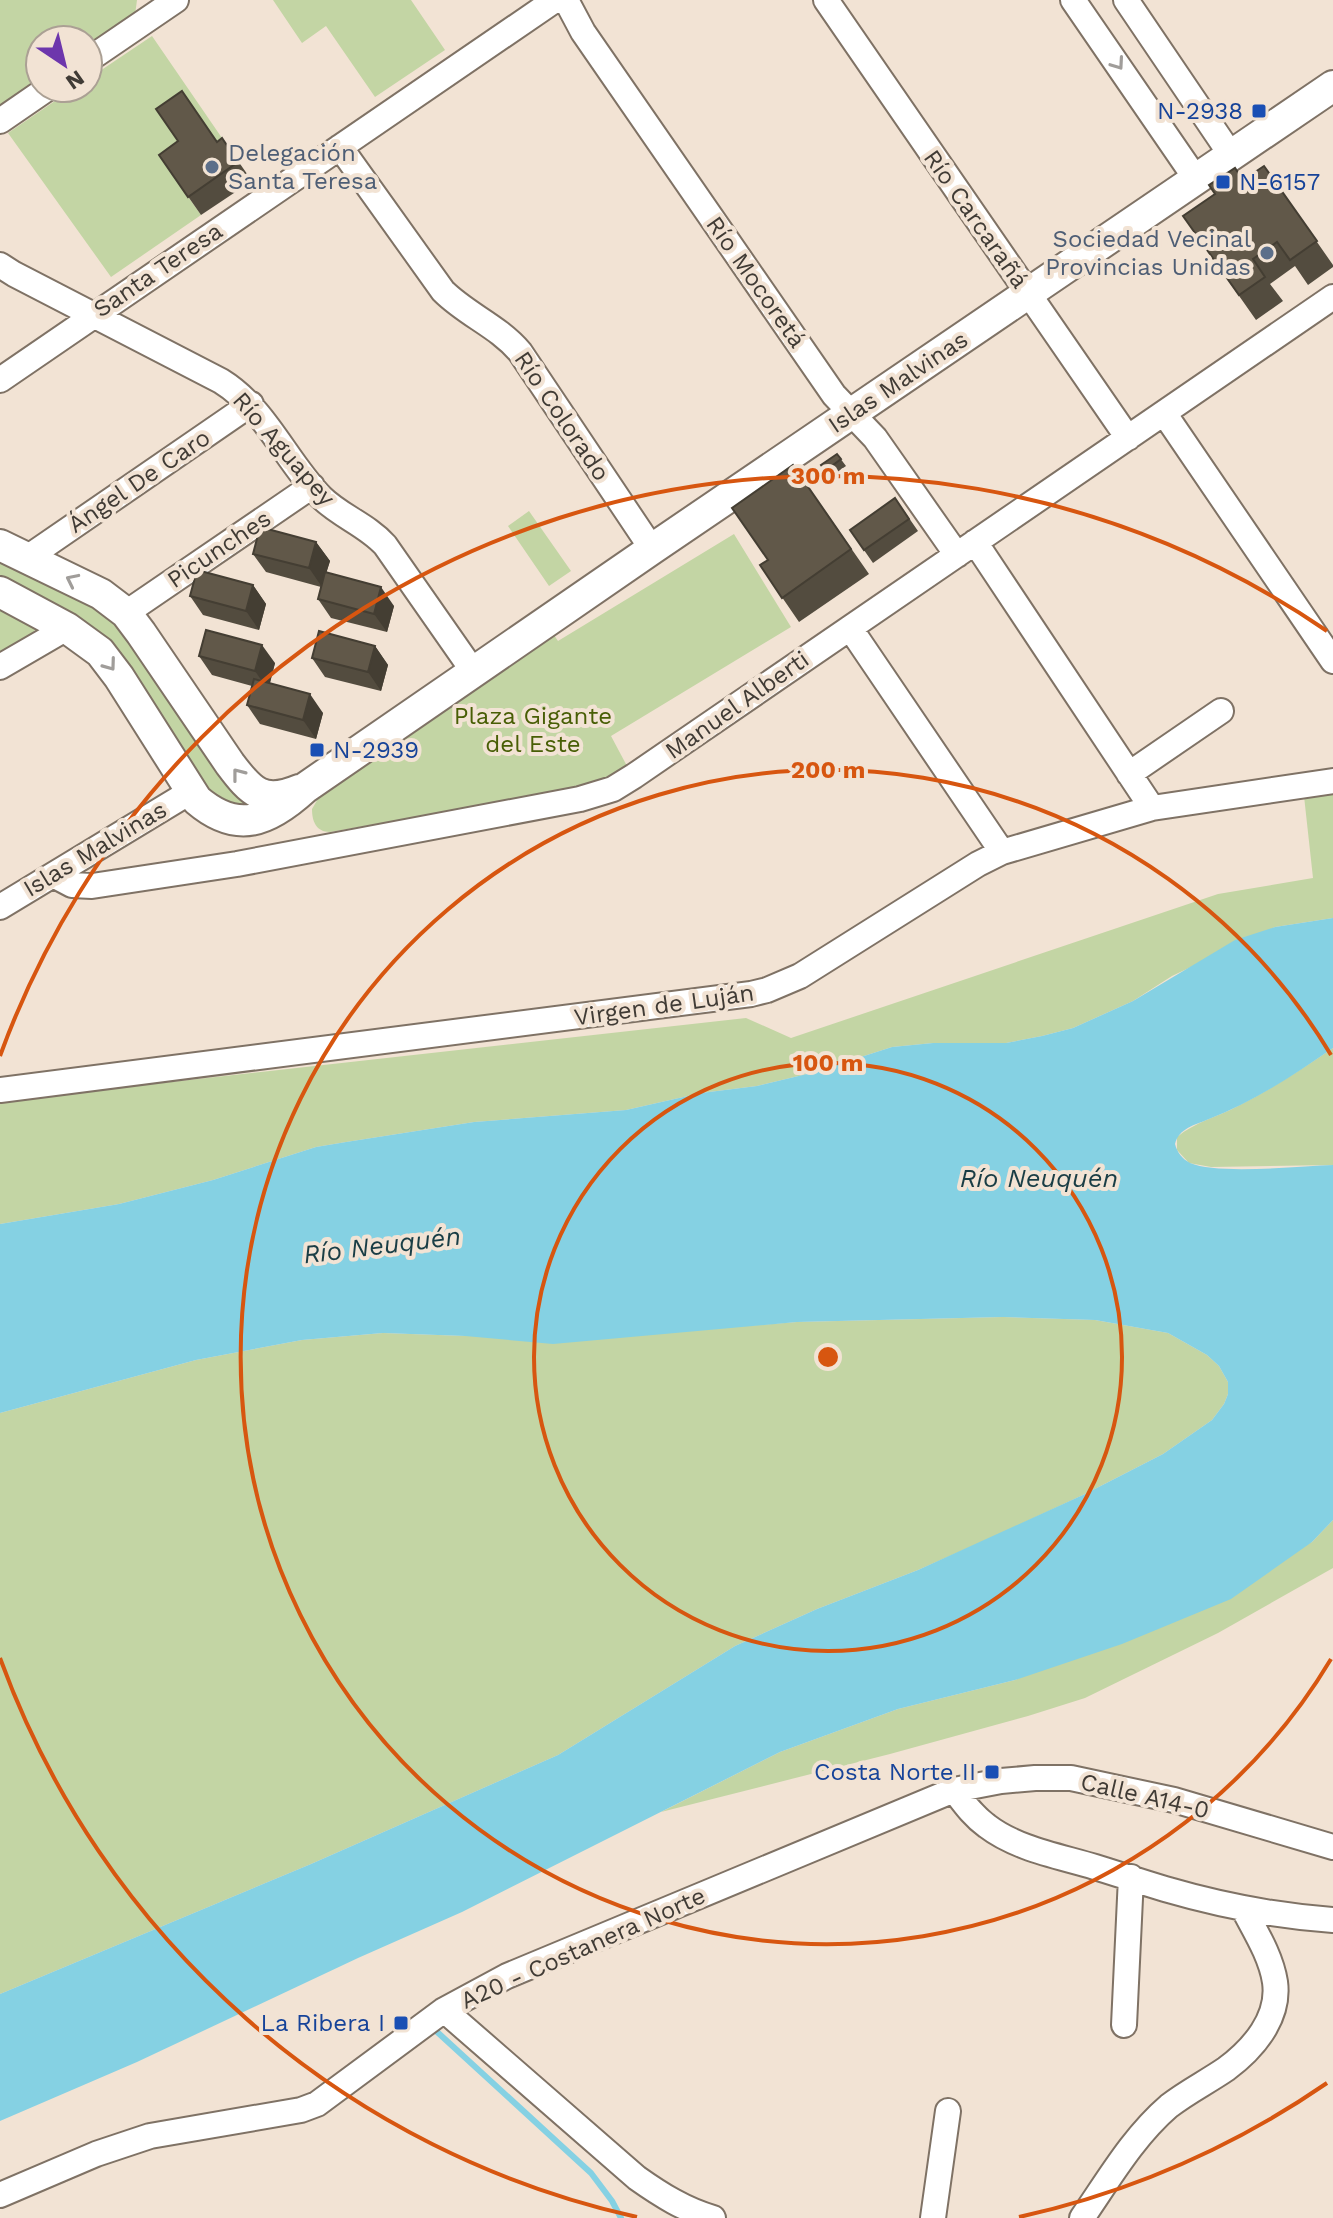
<svg xmlns="http://www.w3.org/2000/svg" width="1333" height="2218" font-family="'Work Sans',sans-serif">
	<style>
		.green { fill: #c3d5a4 }
		.water { fill: #85d1e3 }
		.lines { fill: none; stroke-linecap: round; stroke-linejoin: round }
		.stream { stroke: #85d1e3; stroke-width: 6 }
		.minor-casing { stroke: #7f7265; stroke-width: 28 }
		.major-casing { stroke: #7f7265; stroke-width: 34 }
		.minor { stroke: #fff; stroke-width: 24 }
		.major { stroke: #fff; stroke-width: 30 }
		.wall { fill: #534c3f }
		.shaded-wall { fill: #443e33 }
		.building { fill: #615849; stroke: #443e33; stroke-width: 2 }
		.oneway { stroke: #a09d9a }
		.ring { fill: none; stroke: #d75610; stroke-width: 4 }
		.transit-dot { fill: #1a4fb4; stroke: #f2e3d4; stroke-width: 3 }
		.service-dot { fill: #5c6f8a; stroke: #f2e3d4; stroke-width: 3 }
		.labels { text-anchor: middle; dominant-baseline: central; stroke-width: 8; stroke-linejoin: round; paint-order: stroke }
		.transit-label { font-size: 24px; fill: #164399; stroke: #f2e3d4; text-anchor: end }
		.service-label { font-size: 24px; fill: #4e5e75; stroke: #f2e3d4; text-anchor: start }
		.street-label { font-size: 24px; fill: #403b35; stroke: #f2e3d4 }
		.park-label { font-size: 24px; fill: #485e05; stroke: #f2e3d4 }
		.water-label { font-size: 26px; font-style: italic; fill: #193d45; stroke: #f2e3d4 }
		.centre { fill: #d75610; stroke: #f2e3d4; stroke-width: 4 }
		.ring-label { font-size: 24px; text-anchor: middle; font-weight: bold; fill: #d75610; stroke: #f2e3d4; stroke-width: 8; stroke-linejoin: round; paint-order: stroke }
	</style>
	<rect width="100%" height="100%" fill="#f2e3d4"/>
	<path class="green" d="M0 0H137L135 15 88 46V40H40V79L0 106Z
		M273 0H411L445 50 375 97 326 26 302 43Z
		M152 36 235 157 192 160 172 174 201 215 111 277 8 133 74 88H88V79Z
		M529 511 571 571 549 586 508 526Z
		M734 534 791 627 611 736 627 766 602 783 577 789 330 832C316 832 312 821 312 809L319 797 554 635 558 641Z
		M0 557 103 605 251 800 248 810 214 802 112 652 0 580Z
		M0 606 36 628 33 633 6 653 0 652Z
		M1333 792V918L1275 927 1172 976 1133 1001 1073 1028 1042 1036 1006 1043H933L892 1047 811 1073 757 1086 701 1093 626 1110 474 1122 346 1142 316 1147 213 1180 119 1204 0 1224V1101L746 1018 791 1038 1218 894 1313 878 1304 796Z
		M1333 1048V1165L1211 1167 1189 1163 1177 1150V1137C1195 1122 1217 1117 1238 1106 1271 1089 1302 1069 1333 1048Z
		M1003 1317 1095 1320 1168 1333 1207 1355 1219 1366 1228 1382V1394L1224 1404 1212 1420 1163 1454 1085 1494 995 1536 918 1570 817 1609 735 1646 558 1755 311 1864 0 1994V1413L196 1360 302 1340 383 1333 465 1336 680 1331 797 1322Z
		M1333 1520V1568L1218 1633 1085 1698 1028 1716 890 1754 661 1812 780 1752 898 1709 1015 1680 1312 1542Z"/>
	<path class="water" d="M1333 918V1048C1294 1075 1253 1102 1209 1119 1195 1125 1179 1128 1175 1144 1177 1152 1182 1159 1190 1163 1218 1175 1299 1166 1333 1165V1520L1312 1542 1231 1599 1122 1644 1015 1680 898 1709 780 1752 462 1912 358 1958 137 2062 0 2121V1994L311 1864 558 1755 735 1646 817 1609 918 1570 1085 1494 1163 1454 1212 1420 1224 1404 1228 1394V1382L1219 1366 1207 1355 1168 1333 1095 1320 1003 1317 797 1322 553 1344 465 1336 383 1333 302 1340 196 1360 0 1413V1224L119 1204 213 1180 316 1147 346 1142 474 1122 626 1110 701 1093 757 1086 811 1073 892 1047 933 1043H1006L1042 1036 1073 1028 1133 1001 1235 940 1275 927Z"/>
	<g class="lines">
		<path class="stream" d="M435 2030 591 2173 612 2201 621 2218"/>
		<g class="minor-casing">
			<path id="minor" d="M566 0 583 32 834 395 875 438 957 555
				M826 0 1128 438
				M1073 0 1196 179
				M1126 0 1231 155
				M88 60 176 0
				M0 121 48 88
				M340 147 443 291C467 315 498 326 520 352L652 549
				M0 265 14 274 221 381C266 409 285 460 321 497 340 516 367 525 385 545L473 671
				M0 380 555 0
				M1164 413 1333 661
				M975 542 1152 808
				M27 558 251 404
				M126 613 312 486
				M850 628 1002 852
				M0 667 67 628
				M1129 774 1221 711
				M53 875 72 885 92 886 237 864 580 799 613 789 634 776 1333 297
				M0 907 190 792
				M0 1090 751 994 767 990 800 976 978 864 1002 852 1152 808 1333 781
				M954 1790C964 1803 973 1816 987 1826 1017 1849 1059 1856 1095 1867 1118 1874 1141 1882 1165 1889 1220 1905 1276 1916 1333 1920
				M444 2010 637 2178C661 2195 685 2210 713 2218
				M1124 2025 1131 1877
				M0 2195 96 2154 150 2136 301 2110 317 2104 444 2010 507 1976 954 1790 1001 1781 1035 1778H1071L1174 1800 1333 1847
				M933 2218 948 2111
				M1082 2218C1109 2179 1133 2137 1169 2106 1187 2092 1207 2082 1226 2069 1253 2049 1280 2018 1275 1982 1271 1956 1255 1931 1243 1908"/>
		</g>
		<g class="major-casing">
			<path id="major" d="M0 545 101 594 126 613 141 633 230 764C251 792 263 805 299 790
				M0 592 67 628 100 652 119 677 197 800C238 835 269 821 305 788L652 549 1333 86"/>
		</g>
		<use href="#minor" class="minor"/>
		<use href="#major" class="major"/>
	</g>
	<path class="wall" d="M222 138 252 181 201 215 159 155 178 141 217 142Z
		M1264 166 1333 265V267L1308 285 1295 266 1270 284 1283 301 1256 320 1183 216 1215 194 1243 180Z
		M837 454 846 466 830 477 821 465Z
		M793 465 869 574 799 622 760 565 768 560Z
		M895 498 918 531 873 563 850 530Z
		M316 542 330 561 326 573 394 606 387 632 331 618 318 599 321 587 266 572 253 554Z
		M253 585 266 604 259 630 203 615 190 596Z
		M375 646 388 665 381 691 325 677 312 658Z
		M199 656 275 663 270 683 323 713 316 739 260 724 247 705 252 686 212 675Z"/>
	<path class="shaded-wall" d="M316 542 330 561 322 587 309 568Z
		M253 585 266 604 259 630 246 611Z
		M381 587 394 606 387 632 374 614Z
		M262 645 275 663 268 690 255 671Z
		M375 646 388 665 381 691 368 672Z
		M310 694 323 713 316 739 303 720Z"/>
	<path class="building" d="M182 91 217 142 222 138 238 162 188 197 159 155 178 141 156 109Z
		M1264 166 1317 241 1290 260 1277 242 1253 259 1265 277 1239 295 1183 216 1215 194 1209 185 1235 168 1243 180Z
		M837 454 841 459 825 471 821 465Z
		M793 465 851 549 782 598 760 565 768 560 732 508Z
		M895 498 909 519 864 550 850 530Z
		M260 527 316 542 309 568 253 554Z
		M197 570 253 585 246 611 190 596Z
		M325 572 381 587 374 614 318 599Z
		M206 630 262 645 255 671 199 656Z
		M319 631 375 646 368 672 312 658Z
		M254 679 310 694 303 720 247 705Z"/>
	<defs><path id="oneway-chevron" d="M-2-3.5L2.5 0L-2 3.5" fill="none" stroke-width="1.6" stroke-linecap="round" stroke-linejoin="round" transform="scale(2)"/></defs>
	<g class="oneway">
		<use href="#oneway-chevron" transform="translate(1118 64) rotate(55)"/>
		<use href="#oneway-chevron" transform="translate(72 580) rotate(-154)"/>
		<use href="#oneway-chevron" transform="translate(110 665) rotate(54)"/>
		<use href="#oneway-chevron" transform="translate(238 774) rotate(-128)"/>
	</g>
	<g class="ring">
		<circle cx="828" cy="1357" r="294"/>
		<path d="M1331 1659A587 587 0 1 1 1331 1055"/>
		<path d="M1327 2083A881 881 0 0 1 1019 2217M637 2217A881 881 0 0 1 0 1658M0 1056A881 881 0 0 1 1327 631"/>
	</g>
	<g class="transit-dot">
		<rect x="1251" y="103" width="16" height="16" rx="4"/>
		<rect x="1215" y="174" width="16" height="16" rx="4"/>
		<rect x="309" y="742" width="16" height="16" rx="4"/>
		<rect x="984" y="1764" width="16" height="16" rx="4"/>
		<rect x="393" y="2015" width="16" height="16" rx="4"/>
	</g>
	<g class="service-dot">
		<circle cx="212" cy="167" r="8"/>
		<circle cx="1267" cy="253" r="8"/>
	</g>
	<g class="labels">
		<g class="transit-label">
			<text x="1243" y="111">N-2938</text>
			<text x="1239" y="182" text-anchor="start">N-6157</text>
			<text x="333" y="750" text-anchor="start">N-2939</text>
			<text x="976" y="1772">Costa Norte II</text>
			<text x="385" y="2023">La Ribera I</text>
		</g>
		<g class="service-label">
			<text x="228" y="153">Delegación<tspan x="228" dy="28">Santa Teresa</tspan></text>
			<text x="1251" y="239" text-anchor="end">Sociedad Vecinal<tspan x="1251" dy="28">Provincias Unidas</tspan></text>
		</g>
		<g class="street-label">
			<text transform="translate(976 219) rotate(55)">Río Carcarañá</text>
			<text transform="translate(158 270) rotate(-34)">Santa Teresa</text>
			<text transform="translate(756 282) rotate(55)">Río Mocoretá</text>
			<text transform="translate(898 382) rotate(-34)">Islas Malvinas</text>
			<text transform="translate(562 416) rotate(56)">Río Colorado</text>
			<text transform="translate(284 449) rotate(49)">Río Aguapey</text>
			<text transform="translate(139 481) rotate(-34)">Ángel De Caro</text>
			<text transform="translate(219 549) rotate(-34)">Picunches</text>
			<text transform="translate(737 705) rotate(-35)">Manuel Alberti</text>
			<text transform="translate(95 849) rotate(-31)">Islas Malvinas</text>
			<text transform="translate(664 1005) rotate(-8)">Virgen de Luján</text>
			<text transform="translate(1145 1796) rotate(13)">Calle A14-0</text>
			<text transform="translate(583 1948) rotate(-24)">A20 - Costanera Norte</text>
		</g>
		<g class="park-label">
			<text x="533" y="716">Plaza Gigante<tspan x="533" dy="28">del Este</tspan></text>
		</g>
		<g class="water-label">
			<text x="1039" y="1178">Río Neuquén</text>
			<text transform="translate(382 1245) rotate(-7)">Río Neuquén</text>
		</g>
	</g>
	<circle cx="828" cy="1357" r="12" class="centre"/>
	<g class="ring-label">
		<text x="828" y="484">300 m</text>
		<text x="828" y="778">200 m</text>
		<text x="828" y="1071">100 m</text>
	</g>
	<g transform="translate(64 64) rotate(145)"><circle r="38" fill="#f2e3d4" stroke="#aba094" stroke-width="2"/>
	<path d="M0-6L14 30L0 20L-14 30Z" fill="#6d36ac"/>
	<text y="-12" font-size="22" font-weight="bold" text-anchor="middle" fill="#403b35">N</text>
	</g>
</svg>
